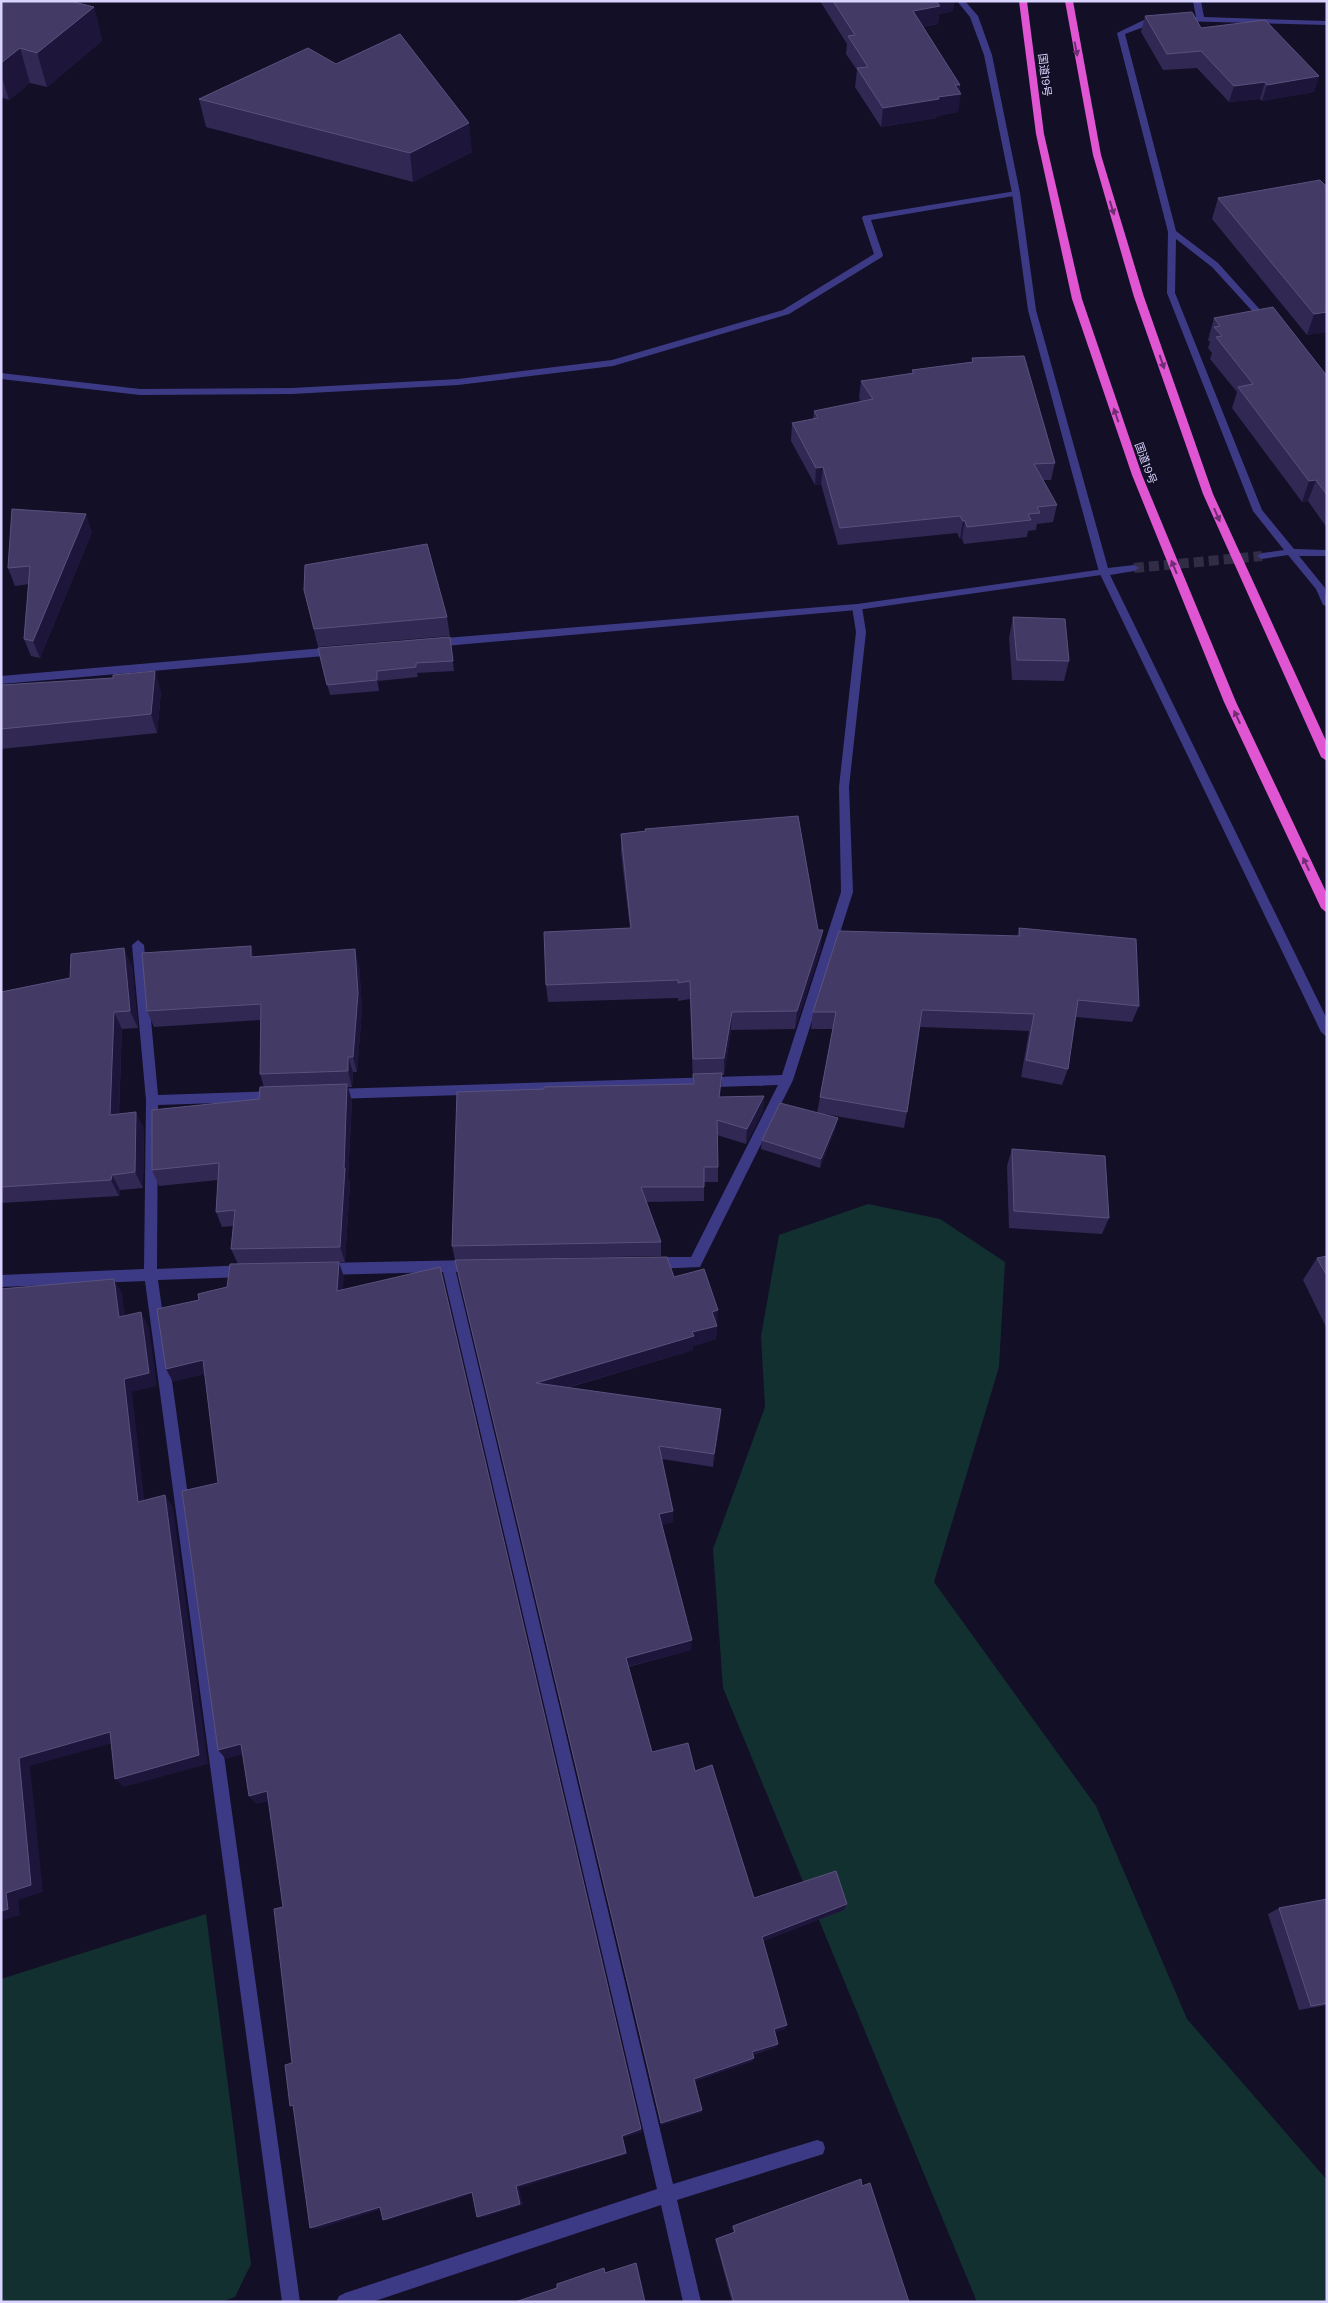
<svg xmlns="http://www.w3.org/2000/svg" width="1328" height="2303" font-family="'DM Sans','Noto Sans JP',sans-serif">
	<style>
		.green { fill: #12302f }
		.lines { fill: none; stroke-linecap: round; stroke-linejoin: round }
		.minor-tunnel { stroke: #312d47; stroke-width: 10; stroke-dasharray: 10 5; stroke-linecap: butt }
		.service { fill: #3d3a85; fill-rule: evenodd }
		.minor { fill: #3d3a85; fill-rule: evenodd }
		.tertiary { fill: #3d3a85; fill-rule: evenodd }
		.trunk { fill: #e055d1; fill-rule: evenodd }
		.wall { fill: #312854 }
		.shaded-wall { fill: #1d163a }
		.building { fill: #433a66; stroke: #5a527e }
		.oneway { fill: #6f2e73 }
		.labels { text-anchor: middle; dominant-baseline: central; stroke-width: 4; stroke-linejoin: round; paint-order: stroke }
		.far-street-label { font-size: 11px; fill: #d9d4ff; stroke: #130f26 }
	</style>
	<rect width="100%" height="100%" fill="#130f26"/>
	<path class="green" d="M868 1204 940 1219 1005 1262 999 1367 934 1582 1096 1806 1187 2019 1327 2180V2302H977L723 1688 713 1549 765 1407 761 1336 779 1235Z
		M206 1914 251 2264 235 2297 221 2302H1V1979Z"/>
	<g class="lines">
		<path class="minor-tunnel" d="M1134 568 1262 556"/>
		<path class="service" d="M1016 191 1020 193 1019 195 871 220 883 255 882 257 789 314 613 366 458 385 292 394 140 395 1 379V373L140 389 292 388 458 379 612 360 783 310 874 254 862 218 863 216Z"/>
		<path class="minor" d="M957 1H965L978 16 992 55 1020 193 1036 310 1108 568 1134 565 1139 568 1134 571 1110 575 1327 1019V1037L1321 1032 1099 572 1028 310 1012 193 984 55 970 17Z
			M1193 1H1201L1204 17 1327 21V25L1177 21 1176 19 1180 17H1196Z
			M1157 17H1160V21L1125 34 1176 231 1218 263 1272 323 1265 325 1212 267 1176 239 1175 293 1262 510 1294 549 1327 550V556H1299L1325 588 1327 606 1323 605 1316 589 1288 555 1262 559 1257 556 1262 553 1284 550 1253 511 1167 293 1168 232 1117 33 1148 18Z
			M857 604 862 607 866 632 849 787 853 892 793 1080 700 1267 653 1269 648 1267 647 1263 648 1259 653 1257H691L778 1085 334 1099 330 1098 328 1094 330 1090 334 1089 782 1075 841 892 839 787 856 632 852 607Z
			M138 940 144 945 158 1095 277 1091 281 1092 283 1096 281 1100 277 1101 158 1105 157 1269 246 1265 251 1267 253 1271 251 1275 246 1277 158 1280 300 2302H282L145 1281 1 1287V1275L144 1269 146 1100 132 945Z
			M473 1260 478 1262 480 1266 478 1270 456 1272 673 2184 817 2140 823 2142 825 2148 823 2154 817 2156 677 2200 701 2302H683L661 2205 372 2302H336L339 2296 345 2293 657 2189 443 1272 324 1275 319 1273 317 1269 319 1265 324 1263Z"/>
		<path class="tertiary" d="M1104 569 1108 570V574L857 610 433 647 428 643 433 639 857 604Z
			M336 647 341 651 336 655 1 684V676Z"/>
		<path class="trunk" d="M1019 1H1027L1044 134 1082 299 1142 475 1236 702 1327 894V913L1321 908 1224 702 1132 475 1072 299 1036 134Z
			M1065 1H1073L1101 155 1144 297 1213 494 1327 743V761L1321 757 1203 494 1134 297 1093 155Z"/>
	</g>
	<path class="wall" d="M1 1 94 7 102 41 47 87 30 83 9 100 3 98 1 99Z
		M820 1H954L953 11 939 14 938 24 923 27 960 85 958 112 937 116V118L881 127 855 87 857 70 846 54 847 44Z
		M1145 16 1201 28 1319 76 1314 92 1262 101 1260 99 1229 102 1197 68 1163 70 1141 32Z
		M199 99 472 152 413 182 206 127Z
		M1327 187V332L1307 335 1212 219 1218 198Z
		M1214 318 1327 376V528L1308 501 1302 502 1232 408 1237 392 1210 359 1212 353 1208 348 1210 342 1208 340Z
		M972 358 1055 463 1051 480H1043L1057 505 1053 522 1037 524 1036 530 1028 531 1027 537 964 544 962 538 960 539 957 533 838 545 821 484 815 485 791 441 792 423 813 419 814 411 861 402 859 398 861 381 912 374V370L972 362Z
		M92 532 40 658 31 656 24 639 29 584 15 586 8 568Z
		M304 590 447 617 450 636 318 647Z
		M1013 617 1069 661 1064 681 1012 680 1009 638Z
		M450 637 454 671 417 673 418 677 378 681 379 691 330 695 318 648Z
		M1 688 161 691 157 733 1 749Z
		M645 829 821 948 795 1029 731 1030 724 1075H722L720 1097 764 1096 763 1111 746 1144 717 1135 718 1167V1182H704V1201L646 1202 661 1242V1256L455 1260 452 1246 544 1089 693 1084 690 999 678 1001V998L548 1002 546 985 630 928 621 853V834L645 831Z
		M1019 928 1139 1006 1132 1022 1076 1017 1068 1069 1062 1085 1021 1077 1029 1031 920 1027 907 1112 904 1128 824 1114 836 1127 820 1168 761 1149 762 1140 817 1113 820 1097 833 1029H811L813 1012 1017 936Z
		M254 956 359 965 362 1009 357 1072H353L352 1087H348L352 1101 348 1178 350 1183 345 1262 238 1264 231 1249 233 1226 222 1227 216 1212 218 1180 159 1186 152 1170 259 1099 264 1087 260 1074V1020L154 1027 147 1011Z
		M132 966 138 1028 122 1029 119 1114 144 1128 143 1188 120 1190 119 1196 1 1203V992Z
		M1012 1149 1109 1218 1102 1234 1009 1228 1007 1166Z
		M1327 1256V1329L1303 1280 1317 1258Z
		M458 1275 674 1277 717 1326 716 1339 693 1346V1350L567 1388 721 1409 720 1422 713 1467 662 1459 673 1522 662 1525 691 1650 628 1667 652 1752 695 1771 754 1898 847 1904 844 1910 763 1941 785 2029 775 2032 778 2044 776 2047 753 2055V2061L695 2081 702 2110V2112L661 2125Z
		M1327 1899V2005L1299 2010 1268 1914 1279 1908Z
		M857 2181 862 2185 909 2302H732L715 2239 734 2233 732 2227Z"/>
	<path class="shaded-wall" d="M932 1H954L953 11 939 14 938 24 911 29 913 11Z
		M94 7 102 41 47 87 37 53Z
		M20 48 30 83 9 100 1 74V63Z
		M1319 76 1314 92 1262 101 1267 85Z
		M1265 82 1260 99 1229 102 1234 86Z
		M955 85H960L959 94H961L958 112 937 116V118L881 127 883 108 938 97Z
		M469 123 472 152 413 182 410 153Z
		M1327 312V332L1307 335 1314 314Z
		M823 467 821 484 815 485 816 468Z
		M1316 480 1308 501 1302 502 1309 481Z
		M86 514 92 532 40 658 33 641Z
		M963 521H965L962 538 960 539Z
		M155 671 161 691 157 733 151 714Z
		M377 671 379 691 377 680Z
		M823 930 821 948 795 1029 797 1011Z
		M251 946 256 962 251 957Z
		M124 948 132 966 138 1028 130 1011Z
		M355 949 359 965 362 1009 357 1072 353 1057Z
		M114 1012 122 1029 118 1131 110 1115Z
		M732 1012 731 1030 724 1075V1058Z
		M348 1057 353 1072 352 1087 348 1071Z
		M722 1073 721 1089 718 1112 719 1097Z
		M347 1084 352 1101 348 1178 350 1183 345 1262 340 1247Z
		M764 1096 763 1111 746 1144 747 1129Z
		M136 1112 144 1128 143 1188 135 1172Z
		M838 1118 836 1127 820 1168 821 1159Z
		M112 1175 120 1190 119 1196 111 1180Z
		M339 1262 344 1277 342 1306 337 1291Z
		M114 1279 122 1293 127 1331 119 1317Z
		M718 1310 717 1324 712 1312Z
		M141 1312 149 1327 157 1386 132 1392 146 1514 138 1502 124 1379Z
		M717 1326 716 1339 693 1346V1350L538 1396 536 1383 692 1332Z
		M203 1360 210 1373 173 1382 166 1369Z
		M721 1409 720 1422 713 1467 714 1454Z
		M165 1495 173 1507 208 1764 124 1787 115 1779Z
		M673 1511V1522L659 1526V1514Z
		M692 1640 691 1650 626 1667V1658Z
		M110 1732 120 1741 30 1766 43 1892 18 1900 20 1915 1 1921V1911L6 1893 19 1758Z
		M241 1744 248 1753 226 1759 218 1750Z
		M267 1791 274 1800 256 1804 249 1796Z
		M847 1904 844 1910 760 1942 762 1937Z
		M787 2025 785 2029 772 2033 774 2029Z
		M778 2044 776 2047 750 2055 752 2052Z
		M754 2058 753 2061 694 2082V2079Z
		M702 2110V2112L661 2125V2123Z
		M641 2129 642 2132 623 2138 627 2154 519 2188 523 2205 481 2218 477 2217 516 2186 622 2136Z
		M472 2192 476 2193 388 2220H383Z
		M380 2207 386 2208 317 2229 310 2228Z
		M637 2262 646 2302H645L636 2263Z"/>
	<path class="building" d="M1 1H70L94 7 37 53 20 48 1 63Z
		M833 1H936L940 6 913 11 960 85H955L961 94 938 97 939 99 883 108 857 68 868 67 848 36 855 35Z
		M1192 12 1201 28 1265 20 1319 76 1267 85 1265 82 1234 86 1201 51 1167 54 1145 16Z
		M400 34 469 123 410 153 199 99 308 48 336 64Z
		M1320 180 1327 187V312L1314 314 1218 198Z
		M1273 307 1327 376V495L1316 480 1309 481 1238 387 1253 384 1216 337 1222 336 1214 327 1220 326 1214 318Z
		M1024 356 1055 463 1034 464 1057 505 1037 507 1040 513 1028 514 1031 520 967 527 965 521H963L960 516 840 528 823 467 816 468 792 423 818 418 814 411 873 399 861 381 914 373 912 370 973 362 972 358Z
		M12 509 86 514 33 641 24 639 30 566 8 568Z
		M427 544 447 617 314 629 304 590 305 565Z
		M1013 617 1065 619 1069 661 1017 660Z
		M450 637 453 661 416 663V667L377 671V680L327 685 318 648Z
		M155 671 151 714 1 729V688H2V685L113 678V675Z
		M798 816 818 930H823L797 1011 732 1012 724 1058 693 1059 690 981 678 983V980L546 985 544 932 631 928 621 834 646 831 645 829Z
		M1019 928 1136 939 1139 1006 1078 1000 1068 1069 1026 1060 1034 1014 922 1010 907 1112 820 1097 836 1012H813L839 931 1020 936Z
		M251 946V957L355 949 358 993 353 1057H348V1071L260 1074 261 1004 147 1011 142 953Z
		M124 948 130 1011 114 1012 110 1115 136 1112 135 1172 112 1175 111 1180 1 1187V992L70 978 71 954Z
		M722 1073 719 1097 764 1096 747 1129 717 1120 718 1167H704V1187H641L661 1242 452 1246 457 1092 544 1089V1087L694 1084 693 1074Z
		M347 1084 344 1168H345L340 1247 231 1249 235 1210 216 1212 219 1163 152 1170V1110L259 1099 260 1087Z
		M780 1103 838 1118 821 1159 762 1140Z
		M1012 1149 1105 1156 1109 1218 1014 1211Z
		M1327 1256V1276L1317 1258Z
		M667 1257 674 1277 704 1269 718 1310 712 1312 717 1326 692 1332 694 1336 536 1383 721 1409 714 1454 659 1446 673 1511 659 1514 692 1640 626 1658 652 1752 688 1743 695 1771 712 1765 754 1898 836 1871 847 1904 762 1937 787 2025 774 2029 778 2044 752 2052 754 2058 694 2079 702 2110 661 2123 455 1260Z
		M339 1262 337 1291 440 1267 641 2129 622 2136 626 2153 516 2186 520 2204 477 2217 472 2192 383 2220 380 2207 310 2228 293 2105 290 2106 285 2065 292 2063 274 1909 283 1907 267 1791 249 1796 241 1744 218 1750 182 1491 218 1483 203 1360 166 1369 157 1309 199 1300 198 1294 227 1287 230 1264Z
		M114 1279 119 1317 141 1312 149 1373 124 1379 138 1502 165 1495 199 1755 115 1779 110 1732 19 1758 31 1885 6 1893 8 1909 1 1911V1289Z
		M1327 1899V2003L1311 2006 1279 1908Z
		M861 2179 862 2186 870 2183 909 2302H734L716 2239 735 2232 733 2226Z
		M636 2263 645 2302H515L557 2288V2284L604 2268 605 2273Z"/>
	<defs><path id="oneway-solid" d="M-6-.8H1V-3.2L6.5 0L1 3.2V.8H-6Z" transform="scale(1.25)"/></defs>
	<g class="oneway">
		<use href="#oneway-solid" transform="translate(1076 49) rotate(79)"/>
		<use href="#oneway-solid" transform="translate(1112 208) rotate(73)"/>
		<use href="#oneway-solid" transform="translate(1162 362) rotate(71)"/>
		<use href="#oneway-solid" transform="translate(1116 415) rotate(-109)"/>
		<use href="#oneway-solid" transform="translate(1217 515) rotate(66)"/>
		<use href="#oneway-solid" transform="translate(1174 567) rotate(-112)"/>
		<use href="#oneway-solid" transform="translate(1237 717) rotate(-115)"/>
		<use href="#oneway-solid" transform="translate(1306 864) rotate(-115)"/>
	</g>
	<g class="labels">
		<g class="far-street-label">
			<text transform="translate(1045 75) rotate(83)">国道19号</text>
			<text transform="translate(1146 463) rotate(70)">国道19号</text>
		</g>
	</g>
	<rect width="1328" height="2303" fill="none" stroke="#d9d4ff" stroke-width="5"/>
</svg>
